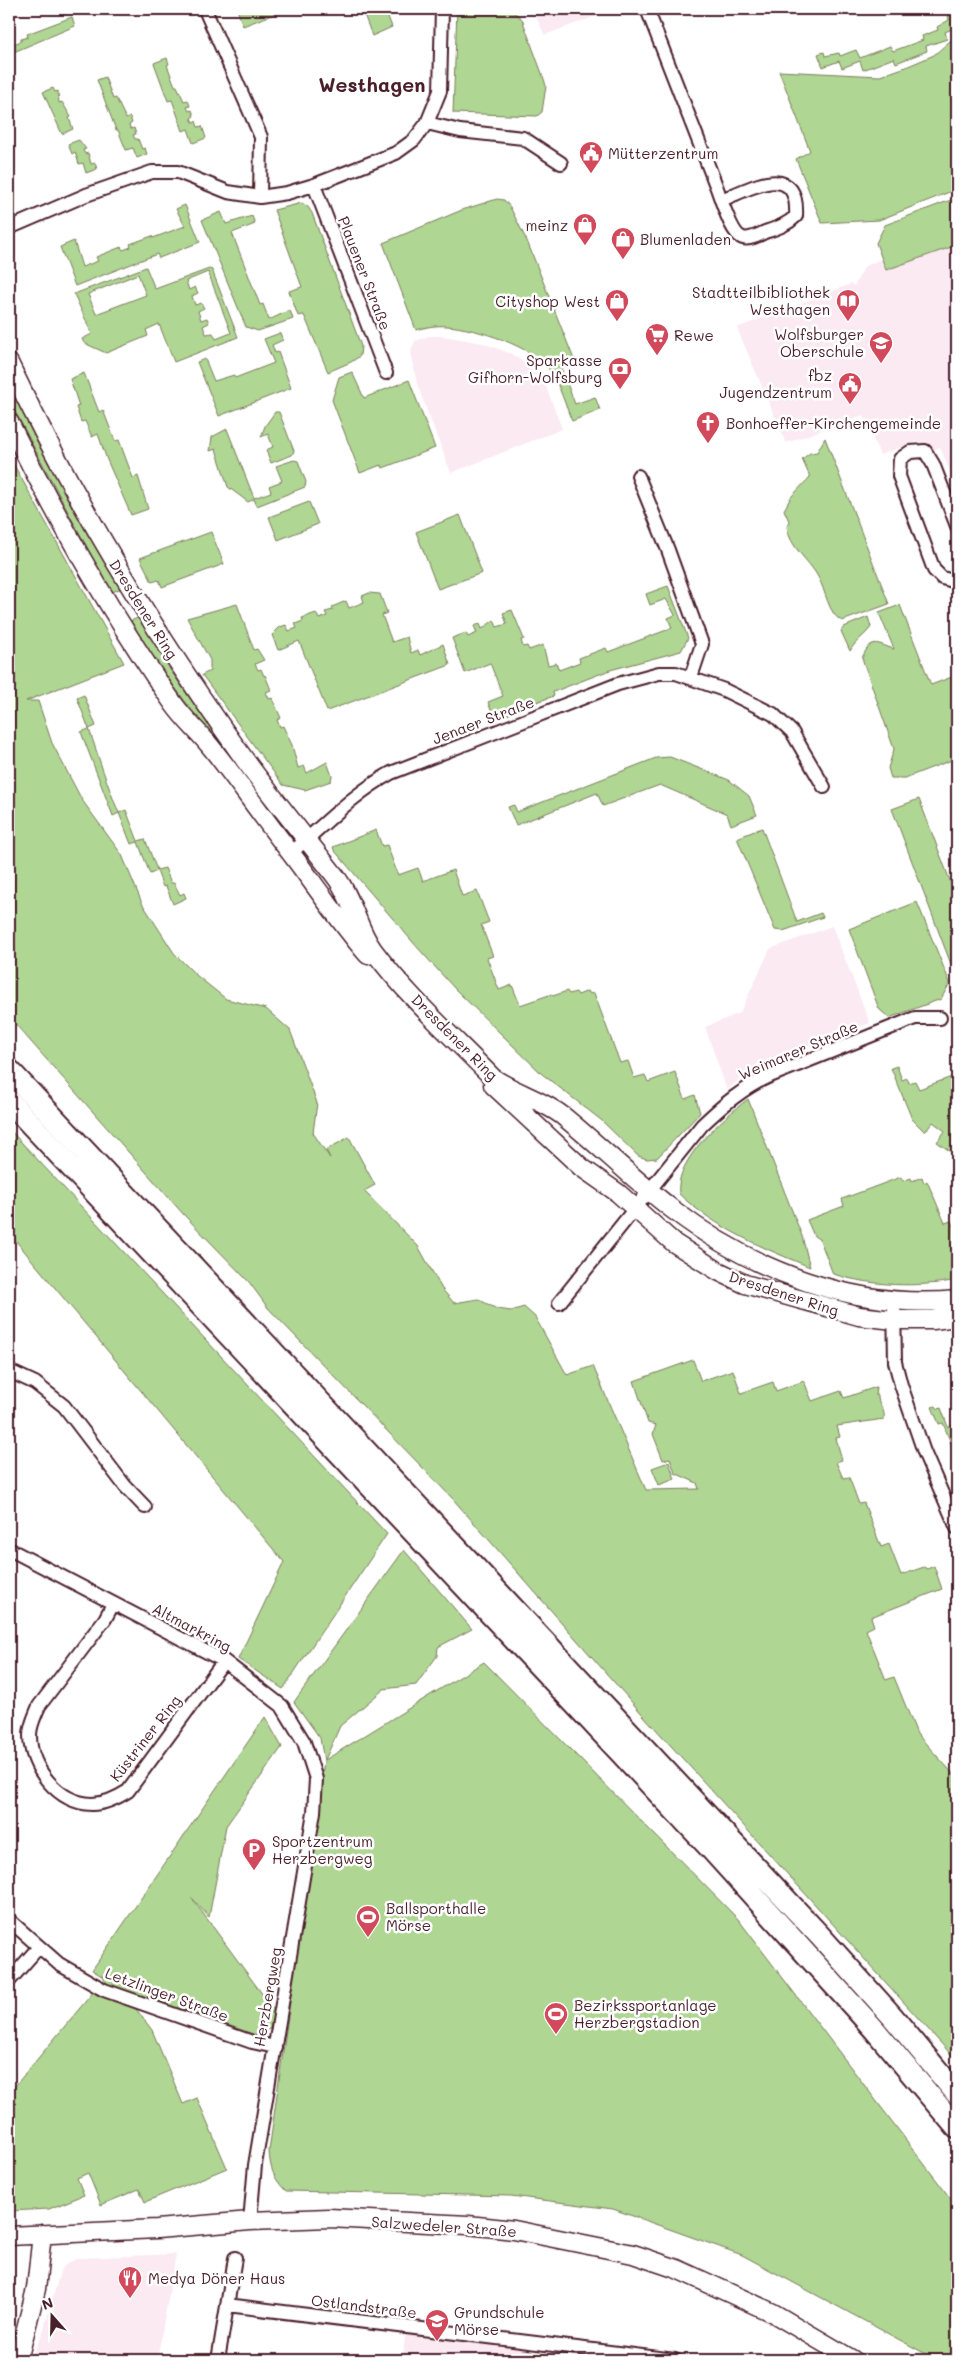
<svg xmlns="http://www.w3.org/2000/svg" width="966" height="2369" font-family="Mali,sans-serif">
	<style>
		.built { fill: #fbeaf1 }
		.green { fill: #afd692; stroke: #7c7a5e; fill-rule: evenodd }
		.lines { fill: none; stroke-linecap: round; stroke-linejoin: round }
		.street-casing { stroke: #4a1f2b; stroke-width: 16 }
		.secondary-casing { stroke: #4a1f2b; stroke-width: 21 }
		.highway-casing { stroke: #4a1f2b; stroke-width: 25 }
		.street { stroke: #fff; stroke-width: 12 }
		.secondary { stroke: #fff; stroke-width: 18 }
		.highway { stroke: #fff; stroke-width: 21 }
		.labels { text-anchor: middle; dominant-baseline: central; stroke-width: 5; stroke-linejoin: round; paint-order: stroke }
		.poi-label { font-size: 15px; fill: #4a1f2b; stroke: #fff; text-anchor: start }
		.street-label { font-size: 15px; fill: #4a1f2b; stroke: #fff }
		.district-label { font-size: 20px; font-weight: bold; fill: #4a1f2b; stroke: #fff }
	</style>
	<rect width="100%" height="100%" fill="#fff"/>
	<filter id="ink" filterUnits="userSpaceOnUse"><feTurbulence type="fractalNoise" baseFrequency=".02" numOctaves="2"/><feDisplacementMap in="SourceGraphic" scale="10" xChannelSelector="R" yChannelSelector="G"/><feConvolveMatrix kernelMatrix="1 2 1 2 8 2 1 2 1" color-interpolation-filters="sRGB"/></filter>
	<g filter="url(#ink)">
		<path class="built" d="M532 9H615L545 35Z
			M957 198V489L940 447 931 451 917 441 880 455 863 415 786 443 737 328 851 284 854 286 865 266 881 259 876 243 885 225Z
			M429 336H443L483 343 512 354 542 376 562 429 451 473 417 384 411 351 415 341Z
			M832 926 870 1023 756 1065 727 1090 705 1027 740 1013 770 949Z
			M176 2254 157 2360H73L33 2354 43 2332 61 2269 68 2263 78 2258Z
			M405 2334 533 2350 532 2360H403Z"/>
		<path class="green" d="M237 9H287L243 26Z
			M362 9H385L392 27 372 36Z
			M457 9H510L522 19 544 79 546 86 542 112 537 116 453 113Z
			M953 14 957 27 945 32 947 39 926 46 927 51 896 63 894 58 863 70 860 61 842 68 839 61 823 67 818 54 824 52 825 56 839 53 840 56 856 50 860 58 890 46 893 51 923 40 922 36 938 30 937 27 949 20 948 16Z
			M72 17 75 26 9 54V46L21 41V39L28 37 27 34Z
			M957 35V189L879 220 822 223 796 159 810 151 779 71 880 76 906 67 934 55Z
			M167 58 169 64 167 65 175 86H177L184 101 188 100 190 106 187 107 189 111 192 110 194 116 191 118 193 122 196 121 198 127 202 126 206 138 193 143 188 129 183 131 172 100 168 101 154 63Z
			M105 77 113 99 116 98 126 119 130 117 132 123 129 125 131 129 134 128 136 134 133 135 135 139H138L142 149 145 148 147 154 137 158 133 148 126 150 118 130H116L97 80Z
			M53 88 55 92 58 91 59 103 62 102 71 117 69 118 73 129 62 134 43 92Z
			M79 140 86 149 83 150 85 154 88 153 91 164 95 163 97 169 86 173 83 163 79 164 75 152 72 154 68 144Z
			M956 198 957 245 886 270 876 243 885 225Z
			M497 199 504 200 510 207 527 241 575 362 561 368 575 404 595 397 600 410 572 421C565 405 560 386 551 372 534 346 475 328 447 326 436 325 426 327 416 330L383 243 462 210Z
			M302 203 308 207 312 213 361 346 360 356 351 362 328 372 304 315 298 316 289 291 302 287 274 210Z
			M185 205 200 242 159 258 157 254 75 286 60 247 74 241 82 267 98 261 96 257 121 247 123 250 131 247 130 244 152 236 153 238 185 226 176 209Z
			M221 212 226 224 252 216 255 224 232 233 260 305 263 304 269 320 290 310 293 319 258 331 246 327 202 220Z
			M146 267 155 289 209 269 212 270 238 337 174 362 159 324 146 330 148 336 106 353 84 343 82 339 92 334 74 294ZM208 272 231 333 216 339 213 333 206 334 203 326 209 323 207 318 201 320 198 311 204 308 201 303 195 305 192 296 198 293 195 287 189 290 186 281ZM138 274 146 295 96 314 88 294Z
			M280 333 283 340 272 345 275 353 278 352 291 388 219 416 197 362 205 359 214 381 234 375 235 378 274 363 264 339Z
			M352 372 364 398 409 380 435 448 383 468 381 465 360 473 332 400 339 377Z
			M84 373 99 412 103 410 115 441 119 440 133 478 138 476 148 509 131 515 107 460 98 434 92 437 85 421 81 422 76 407 79 406 70 379Z
			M9 385 90 539 97 538 125 587 107 594 80 548 84 542 9 400Z
			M275 412H279L294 451 292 455 271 463 266 450 273 447 268 434 261 437 265 426Z
			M227 429 254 498 271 492 269 486 282 481 276 466 294 460 298 461 306 482 305 487 257 506 254 499 248 502 228 487 216 449 210 451 212 437Z
			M825 438 889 604 842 621C828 614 826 591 818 577 809 560 789 547 787 526L790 523 784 510 791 497 810 477 802 459 810 453 817 452Z
			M9 456 124 663 26 701H38L52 743 82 800 122 855 142 903 174 953 196 975 226 999 266 1009 290 1030 317 1103 313 1133 330 1158 326 1150 349 1137 375 1185 364 1191 418 1246 442 1289 454 1303 478 1299 497 1309 511 1311 524 1307 535 1317 567 1375 593 1366 646 1490 699 1489 697 1483 675 1473 670 1458 663 1460 653 1434 656 1425 648 1423 634 1381 693 1360 701 1381 733 1370 741 1393 773 1382 776 1391 804 1381 812 1401 841 1391 844 1398 876 1387 875 1395H878C877 1404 886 1409 884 1419L837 1426 840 1437 836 1438 842 1460 836 1462 843 1478 849 1477 859 1504 864 1503 881 1547 889 1544 901 1575 924 1567 927 1569 934 1566 942 1589 871 1617 874 1626 866 1630 886 1680 894 1677 917 1734 957 1778V2061L643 1715 452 1498 268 1308 249 1282 184 1215 9 1017Z
			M309 502 318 524 278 540 269 517Z
			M460 515 482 573 438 589 416 532Z
			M211 532 224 564 162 587 159 580 152 582 140 558Z
			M668 586 688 638 681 651 610 670 553 692 554 696 525 706 495 721 488 702 503 696 490 663 465 673 452 638 466 633 468 637 477 633 474 626 480 624 482 629 494 620 497 627 507 624 503 613 512 610 524 639 521 640 523 647 527 646 529 650 543 645 548 665 556 663 559 670 580 662 579 658 606 648 608 652 672 628 668 618 675 615 666 599 650 605 646 594Z
			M369 593 380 594 387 613 382 615 392 642 407 637 411 653 418 650 420 655 443 644 450 665 327 711 299 641 278 650 272 635 280 627 286 625 289 631 297 628 295 624 303 621 302 618 316 613 319 619 327 616 325 612 333 610 332 607 346 601 349 608 364 602 362 596Z
			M237 604 254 650 257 649 264 660 255 664 258 670 261 669 264 676 265 675 271 690 266 692 269 699 272 698 281 718 277 720 280 727 283 726 292 745 298 768 304 766 307 773 327 762 332 776 331 781 305 790 283 785 202 675 210 671V660L187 618Z
			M900 605 931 685 957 675V758L905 778H891L888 768 894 749 862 658C872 636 877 644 894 649L879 613Z
			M143 616 173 661 169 668 231 758 276 817 270 821 164 672 157 674 125 623Z
			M868 617 871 627C865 636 856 640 850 651L841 631 844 627Z
			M84 695 96 726 89 729C99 758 107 785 119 813L126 810 138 841 145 839 157 870 165 868 171 883H174L180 895 184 893 186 898 173 904 166 886 163 887 157 871 150 874 138 842 131 844 119 813 113 816 81 732 89 729 77 698Z
			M670 757 729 780 749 796 757 815 731 825 727 814 660 785 603 806 597 793 516 825 508 807 514 805 517 812 656 758Z
			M919 799 957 899V980L892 809Z
			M762 828 797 922 821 913 823 917 783 931 775 930 737 838Z
			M376 830 382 846 387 845 398 875 418 868 423 881 453 870 462 896 477 891 489 922 481 925 493 956 487 958 499 990 512 985 520 1005 552 994 553 996 567 991 569 994 576 992 578 995 588 991 590 994 594 993 620 1063 628 1061 634 1078 645 1075 648 1082 675 1072 685 1099 695 1095 700 1113 657 1158 647 1159 638 1156 601 1120 542 1074 455 989 417 947 334 850 333 847Z
			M917 902 950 983 941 999 889 1018 879 1009 849 929Z
			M897 1066 902 1080 907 1078 909 1083 915 1081 919 1089 957 1075V1156L937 1142 945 1131 933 1122 925 1132 912 1119 891 1068Z
			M748 1099 802 1236 810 1267C765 1249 715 1228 679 1194 674 1160 722 1119 748 1099Z
			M9 1129 387 1534 283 1689 238 1659 284 1562 15 1240 13 1208 9 1204Z
			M901 1177 903 1181 911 1178 912 1181 922 1177 924 1183 927 1181 945 1223 951 1221 955 1231H957V1280C917 1288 872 1286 833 1274L820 1240 814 1236 807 1220 844 1206 842 1199Z
			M936 1406 938 1409 941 1408 948 1427 956 1423 953 1414 957 1412V1445L952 1446 943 1423 939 1424 932 1407Z
			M669 1462 675 1479 659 1485 652 1468Z
			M404 1550 472 1629 438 1647 437 1656 416 1685 384 1689 340 1726 325 1760 484 1662 738 1919 957 2207V2347L944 2360H937L742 2255 613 2209 511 2196 286 2191C274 2179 270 2169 269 2151L324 1761 320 1738 294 1702Z
			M265 1717 282 1747 226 1826 209 1917 191 1897 274 2010 271 2028 256 2035 120 1988 152 2030 183 2104 197 2098 227 2168 145 2202 139 2189 101 2205 88 2173 77 2178 84 2195 49 2209 9 2211V2093L105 1978 92 1970Z"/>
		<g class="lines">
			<g class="street-casing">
				<path id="street" d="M207 9 206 12 261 137 260 197
					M647 9 715 183C720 195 731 235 743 238 750 240 759 235 765 232 777 228 787 225 796 216 799 160 750 188 722 200
					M427 123 460 131 523 138 561 163
					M314 185 386 373
					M9 228 86 195 152 172H178L228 192 260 197 287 193 314 185 396 153 414 140 427 123 440 91 442 9
					M638 476 668 550 702 644 691 677
					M957 526 933 464 925 451 910 452 900 459 899 476 934 570 942 578 957 582
					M291 853C324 825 353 794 391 773L618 684 659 673H676L724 690 773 714 792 732 824 787
					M894 1301 895 1362 901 1385 924 1452 957 1528
					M559 1303 702 1125C723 1105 743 1088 770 1076L915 1018H940
					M9 1371 35 1383 64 1406 125 1486 145 1507
					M9 1549 224 1661 282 1706 304 1742 316 1779 314 1812 255 2165 250 2221
					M113 1604 105 1619 39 1706C35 1716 30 1725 30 1735 30 1768 58 1803 92 1804 105 1804 117 1798 128 1791L224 1661
					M9 1920 59 1964 104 1990 252 2042 275 2047
					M9 1981 38 1948
					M227 2305 675 2360
					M218 2360 235 2258"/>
			</g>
			<g class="secondary-casing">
				<path id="secondary" d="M9 363C75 502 155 634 245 760 274 800 306 838 336 877 353 899 357 928 373 950 408 997 453 1037 493 1078 515 1093 541 1099 563 1116 600 1146 634 1180 672 1209 753 1271 854 1310 957 1300
					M9 422C57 519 111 614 173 703 184 719 198 731 210 746 236 778 258 811 283 843 312 880 337 919 368 955
					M493 1085 581 1167 618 1193 674 1243 718 1271 745 1284 859 1316 894 1320H933L957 1317
					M9 2236 157 2229 250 2221 329 2218 468 2225 514 2230 633 2254 677 2269 773 2313 853 2360
					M18 2360 36 2289 42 2234"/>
			</g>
			<g class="highway-casing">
				<path id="highway" d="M9 1070 821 1937 892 2016 957 2094
					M9 1101 712 1850 874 2029 957 2128"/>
			</g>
			<use href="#street" class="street"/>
			<use href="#secondary" class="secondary"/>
			<use href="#highway" class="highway"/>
		</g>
	</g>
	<defs>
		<g id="civic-pin" transform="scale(1.25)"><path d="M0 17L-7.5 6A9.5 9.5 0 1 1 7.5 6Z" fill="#d1495b" stroke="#fff"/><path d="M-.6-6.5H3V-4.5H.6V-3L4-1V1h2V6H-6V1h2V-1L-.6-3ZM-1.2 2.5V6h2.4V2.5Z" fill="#fff"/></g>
		<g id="shop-pin" transform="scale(1.25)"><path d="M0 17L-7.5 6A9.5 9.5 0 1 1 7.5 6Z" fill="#d1495b" stroke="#fff"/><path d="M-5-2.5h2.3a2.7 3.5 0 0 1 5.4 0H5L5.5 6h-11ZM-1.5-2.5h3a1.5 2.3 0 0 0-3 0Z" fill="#fff"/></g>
		<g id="library-pin" transform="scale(1.25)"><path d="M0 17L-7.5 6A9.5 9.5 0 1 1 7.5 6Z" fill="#d1495b" stroke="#fff"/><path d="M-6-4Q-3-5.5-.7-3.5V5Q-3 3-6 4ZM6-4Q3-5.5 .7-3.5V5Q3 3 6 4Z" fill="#fff"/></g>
		<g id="supermarket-pin" transform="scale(1.25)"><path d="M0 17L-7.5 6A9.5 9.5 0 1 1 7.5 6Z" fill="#d1495b" stroke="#fff"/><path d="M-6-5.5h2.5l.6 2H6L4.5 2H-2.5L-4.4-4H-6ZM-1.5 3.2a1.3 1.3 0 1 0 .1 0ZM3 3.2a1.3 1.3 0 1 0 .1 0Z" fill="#fff"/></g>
		<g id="school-pin" transform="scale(1.25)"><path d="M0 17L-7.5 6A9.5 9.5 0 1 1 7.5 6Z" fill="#d1495b" stroke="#fff"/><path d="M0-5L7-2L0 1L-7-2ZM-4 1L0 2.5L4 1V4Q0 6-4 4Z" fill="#fff"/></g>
		<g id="bank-pin" transform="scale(1.25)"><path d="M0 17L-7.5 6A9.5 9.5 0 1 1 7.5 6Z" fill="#d1495b" stroke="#fff"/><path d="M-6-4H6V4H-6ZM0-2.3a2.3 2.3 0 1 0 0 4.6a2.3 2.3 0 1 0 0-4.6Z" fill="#fff"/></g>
		<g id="church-pin" transform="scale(1.25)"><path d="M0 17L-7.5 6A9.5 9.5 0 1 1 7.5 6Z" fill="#d1495b" stroke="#fff"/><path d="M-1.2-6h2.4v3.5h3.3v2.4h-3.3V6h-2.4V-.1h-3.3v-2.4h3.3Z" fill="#fff"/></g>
		<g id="parking-pin" transform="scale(1.25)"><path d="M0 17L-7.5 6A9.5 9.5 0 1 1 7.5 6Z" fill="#d1495b" stroke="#fff"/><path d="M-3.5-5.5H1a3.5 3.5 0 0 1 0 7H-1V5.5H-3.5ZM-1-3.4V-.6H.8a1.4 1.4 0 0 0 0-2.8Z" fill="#fff"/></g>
		<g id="stadium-pin" transform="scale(1.25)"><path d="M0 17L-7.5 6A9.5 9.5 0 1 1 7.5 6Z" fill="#d1495b" stroke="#fff"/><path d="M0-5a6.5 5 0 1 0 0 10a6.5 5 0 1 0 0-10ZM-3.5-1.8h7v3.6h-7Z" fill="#fff"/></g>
		<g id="restaurant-pin" transform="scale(1.25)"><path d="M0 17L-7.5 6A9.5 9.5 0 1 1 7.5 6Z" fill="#d1495b" stroke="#fff"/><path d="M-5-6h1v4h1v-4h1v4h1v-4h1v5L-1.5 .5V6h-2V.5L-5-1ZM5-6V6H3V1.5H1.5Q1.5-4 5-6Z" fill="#fff"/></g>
	</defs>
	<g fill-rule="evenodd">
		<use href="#civic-pin" x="591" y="153"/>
		<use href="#shop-pin" x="585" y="225"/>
		<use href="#shop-pin" x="623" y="239"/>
		<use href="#shop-pin" x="617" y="301"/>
		<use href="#library-pin" x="848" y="301"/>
		<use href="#supermarket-pin" x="657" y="335"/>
		<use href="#school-pin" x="881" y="343"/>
		<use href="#bank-pin" x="620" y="369"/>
		<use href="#civic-pin" x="850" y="384"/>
		<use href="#church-pin" x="708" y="423"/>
		<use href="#parking-pin" x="254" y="1850"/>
		<use href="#stadium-pin" x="368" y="1917"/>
		<use href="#stadium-pin" x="556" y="2014"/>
		<use href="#restaurant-pin" x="130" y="2278"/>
		<use href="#school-pin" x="437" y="2321"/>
	</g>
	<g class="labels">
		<g class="poi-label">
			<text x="608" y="153">Mütterzentrum</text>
			<text x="568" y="225" text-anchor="end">meinz</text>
			<text x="640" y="239">Blumenladen</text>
			<text x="830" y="292" text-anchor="end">Stadtteilbibliothek<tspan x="830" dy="17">Westhagen</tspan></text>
			<text x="600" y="301" text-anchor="end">Cityshop West</text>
			<text x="864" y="334" text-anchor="end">Wolfsburger<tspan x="864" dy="17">Oberschule</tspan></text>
			<text x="674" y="335">Rewe</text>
			<text x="602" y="360" text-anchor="end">Sparkasse<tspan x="602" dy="17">Gifhorn-Wolfsburg</tspan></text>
			<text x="832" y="375" text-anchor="end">fbz<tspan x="832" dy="17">Jugendzentrum</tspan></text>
			<text x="726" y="423">Bonhoeffer-Kirchengemeinde</text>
			<text x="272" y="1841">Sportzentrum<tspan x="272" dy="17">Herzbergweg</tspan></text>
			<text x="386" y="1908">Ballsporthalle<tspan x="386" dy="17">Mörse</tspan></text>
			<text x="574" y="2005">Bezirkssportanlage<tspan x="574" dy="17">Herzbergstadion</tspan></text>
			<text x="148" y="2278">Medya Döner Haus</text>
			<text x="454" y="2312">Grundschule<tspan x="454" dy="17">Mörse</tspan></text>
		</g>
		<g class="street-label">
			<text transform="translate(365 273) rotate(69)">Plauener Straße</text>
			<text transform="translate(144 609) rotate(58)">Dresdener Ring</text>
			<text transform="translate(483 720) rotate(-21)">Jenaer Straße</text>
			<text transform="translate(455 1037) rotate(45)">Dresdener Ring</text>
			<text transform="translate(798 1050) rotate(-23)">Weimarer Straße</text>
			<text transform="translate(784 1293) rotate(18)">Dresdener Ring</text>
			<text transform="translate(192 1627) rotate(28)">Altmarkring</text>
			<text transform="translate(145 1738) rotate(-52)">Küstriner Ring</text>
			<text transform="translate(167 1994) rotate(20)">Letzlinger Straße</text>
			<text transform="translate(267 1997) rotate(-80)">Herzbergweg</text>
			<text transform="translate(444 2226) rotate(4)">Salzwedeler Straße</text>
			<text transform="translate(364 2306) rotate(7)">Ostlandstraße</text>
		</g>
		<g class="district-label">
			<text x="372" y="84">Westhagen</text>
		</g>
	</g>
	<rect width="966" height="2369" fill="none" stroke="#fff" stroke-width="30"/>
	<rect x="15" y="15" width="936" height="2339" fill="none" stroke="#4a1f2b" stroke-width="2" filter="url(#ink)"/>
	<g transform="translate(52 2316) rotate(340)" stroke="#ffffff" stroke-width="4" paint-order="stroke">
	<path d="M0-4L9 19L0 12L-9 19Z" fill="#4a1f2b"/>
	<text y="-8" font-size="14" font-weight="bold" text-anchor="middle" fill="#4a1f2b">N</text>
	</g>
</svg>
